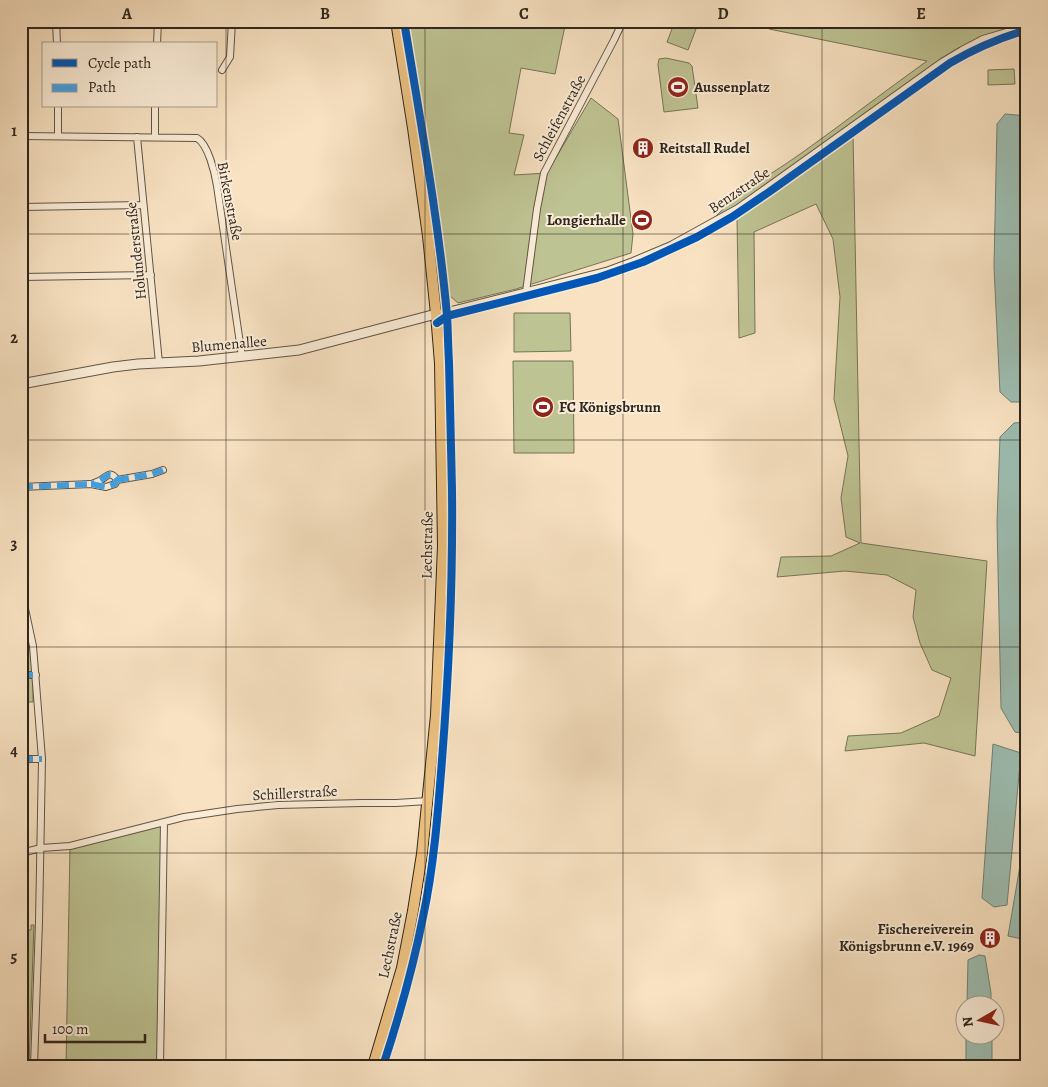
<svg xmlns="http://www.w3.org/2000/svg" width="1048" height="1087" font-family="Alegreya,serif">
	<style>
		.green { fill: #bec393; stroke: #767458 }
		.water { fill: #9dbeb2; stroke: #718176 }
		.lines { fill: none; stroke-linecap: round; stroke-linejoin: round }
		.minor-casing { stroke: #615546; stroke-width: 8 }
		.tertiary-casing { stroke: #615546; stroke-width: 11 }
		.primary-casing { stroke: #2f261d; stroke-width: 12 }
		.minor { stroke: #faecd7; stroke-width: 6 }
		.tertiary { stroke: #faecd7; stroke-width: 9 }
		.primary { stroke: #ecc181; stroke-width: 10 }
		.quiet { stroke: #3ea2ea; stroke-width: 6; stroke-dasharray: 12 6; stroke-linecap: butt }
		.cycleway-casing { stroke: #faecd7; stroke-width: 11 }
		.cycleway { stroke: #0057b8; stroke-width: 8 }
		.grid { fill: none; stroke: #2f261d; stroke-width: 1; stroke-opacity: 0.55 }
		.labels { text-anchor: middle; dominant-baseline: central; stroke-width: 4; stroke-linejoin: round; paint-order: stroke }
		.poi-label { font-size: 15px; font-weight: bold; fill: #2f261d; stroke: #faecd7; text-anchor: start }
		.street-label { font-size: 15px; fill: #2f261d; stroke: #faecd7 }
		.neatline { fill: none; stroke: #2f261d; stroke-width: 2 }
		.grid-label { font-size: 16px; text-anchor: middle; font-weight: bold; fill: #2f261d }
	</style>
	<rect width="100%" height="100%" fill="#f8e2c2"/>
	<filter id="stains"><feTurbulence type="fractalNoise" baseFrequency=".004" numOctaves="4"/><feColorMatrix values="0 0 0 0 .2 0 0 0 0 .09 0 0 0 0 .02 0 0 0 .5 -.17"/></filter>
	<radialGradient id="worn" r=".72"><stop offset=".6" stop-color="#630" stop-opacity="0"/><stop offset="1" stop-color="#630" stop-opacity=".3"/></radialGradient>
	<path class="green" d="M406 21H566L555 74 521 68 509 133 524 135 514 175 547 173 591 98 618 119 633 234 631 253 516 289 458 303 449 295C445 257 441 218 435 180 426 127 414 74 406 21Z
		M675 21H699L688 50 667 42Z
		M771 21H1027V26L962 50 718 219 716 216C741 190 774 173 803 152 845 122 885 91 927 61L769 29Z
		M666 58 689 63 692 66 698 108 664 112 658 65 659 59Z
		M1014 69 1015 84 988 85V70Z
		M853 135 861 543 987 561 975 756 924 743 845 751 848 736 901 733 939 716 951 678 932 670 920 643 913 617 916 590 887 575 845 571 777 577 781 557 831 556 860 543 846 537 841 498 848 456 834 399 840 297 833 239 816 204 754 232 755 333 739 338 737 218Z
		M514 313H570L571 351 514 352Z
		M513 361H573L574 453H514Z
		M21 597 33 668V702H21Z
		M163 825 159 1066H66L70 846Z
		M31 925H34L29 1066H21V930H31Z"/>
	<path class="water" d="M1005 114 1027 116V402H1011L1000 392 994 267 997 124Z
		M1027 422V734L1015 732 1001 708 997 522 1000 437 1014 423Z
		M993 744 1021 753 1007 905 994 907 982 898Z
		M1023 848 1027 849V940L1008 936Z
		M979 955 985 956 991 993V1004H967L968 960Z
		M966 1035H992V1066H966Z"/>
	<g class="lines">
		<g class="minor-casing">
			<path id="minor" d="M56 21 57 44
				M157 44 158 21
				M222 70 230 57 232 21
				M58 106V136
				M21 136 197 138C208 144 215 173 217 186L242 357
				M137 137 159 363
				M155 137V106
				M21 207 143 205
				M21 277 151 275
				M526 292 537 209 544 173 614 40 623 21
				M436 314 606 271 633 261 671 245 738 208 942 62 962 50 983 39 1027 26
				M117 480 152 474 163 470
				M21 487 91 484 106 487 115 484 117 480C110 469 107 477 99 481 99 481 92 484 91 484
				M21 590 33 646 42 759 39 922 34 1066
				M21 675H36
				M21 759H42
				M21 853 41 848 70 846 184 817 237 809 278 805 362 803H396L428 801
				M160 1066 164 822"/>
		</g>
		<g class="tertiary-casing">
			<path id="tertiary" d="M21 384 113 367 138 364 199 361 299 350 436 314"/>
		</g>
		<g class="primary-casing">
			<path id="primary" d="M373 1066 402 968 413 911 422 854 436 715 443 546 440 363 436 314 428 236 413 128 396 21"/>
		</g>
		<use href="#minor" class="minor"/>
		<use href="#tertiary" class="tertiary"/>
		<use href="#primary" class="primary"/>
		<path class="quiet" d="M117 480 152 474 163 470
			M21 487 91 484 106 487 115 484 117 480C110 469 107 477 99 481 99 481 92 484 91 484
			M21 675H36
			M21 759H42"/>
		<g class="cycleway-casing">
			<path id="cycleway" d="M437 323 447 316 597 278 643 262 697 237 732 217 769 192 950 63C976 48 998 38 1027 30
				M383 1066C399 1017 413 968 423 917 434 866 438 812 442 760 449 670 453 580 452 490 451 447 450 405 449 362 448 347 448 331 447 315 438 216 420 119 404 21"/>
		</g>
		<use href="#cycleway" class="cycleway"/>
	</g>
	<path class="grid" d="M226 21V1066M425 21V1066M623 21V1066M822 21V1066M21 234H1027M21 440H1027M21 647H1027M21 853H1027"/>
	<defs>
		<g id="stadium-disc" transform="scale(1.125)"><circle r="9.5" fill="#8f2418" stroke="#faecd7"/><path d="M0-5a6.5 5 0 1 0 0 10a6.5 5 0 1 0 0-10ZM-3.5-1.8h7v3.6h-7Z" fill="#fff"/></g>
		<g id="building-disc" transform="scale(1.125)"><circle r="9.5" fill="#8f2418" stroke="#faecd7"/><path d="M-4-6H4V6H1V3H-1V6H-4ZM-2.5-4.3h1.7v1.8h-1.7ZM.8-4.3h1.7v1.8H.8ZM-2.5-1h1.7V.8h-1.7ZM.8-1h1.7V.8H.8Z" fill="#fff"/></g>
	</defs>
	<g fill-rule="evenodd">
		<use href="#stadium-disc" x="678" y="87"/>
		<use href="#building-disc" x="643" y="148"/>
		<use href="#stadium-disc" x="642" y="220"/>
		<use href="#stadium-disc" x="543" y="407"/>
		<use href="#building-disc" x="990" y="938"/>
	</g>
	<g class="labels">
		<g class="poi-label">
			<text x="694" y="87">Aussenplatz</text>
			<text x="659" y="148">Reitstall Rudel</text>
			<text x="626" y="220" text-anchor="end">Longierhalle</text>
			<text x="559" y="407">FC Königsbrunn</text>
			<text x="974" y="929" text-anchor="end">Fischereiverein<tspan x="974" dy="17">Königsbrunn e.V. 1969</tspan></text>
		</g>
		<g class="street-label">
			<text transform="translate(559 118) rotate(-62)">Schleifenstraße</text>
			<text transform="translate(739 190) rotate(-34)">Benzstraße</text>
			<text transform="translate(230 201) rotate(79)">Birkenstraße</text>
			<text transform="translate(136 251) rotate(-96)">Holunderstraße</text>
			<text transform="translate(229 344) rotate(-5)">Blumenallee</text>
			<text transform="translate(427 545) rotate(-89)">Lechstraße</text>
			<text transform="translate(295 793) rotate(-3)">Schillerstraße</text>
			<text transform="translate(390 945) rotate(-78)">Lechstraße</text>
		</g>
	</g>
	<rect width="1048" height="1087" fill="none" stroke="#f8e2c2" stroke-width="55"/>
	<rect x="42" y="42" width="175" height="65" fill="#faecd7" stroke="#a99d8d"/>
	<rect x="52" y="59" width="25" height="8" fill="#0057b8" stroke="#a99d8d"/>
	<text x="88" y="68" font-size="15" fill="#2f261d">Cycle path</text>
	<rect x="52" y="84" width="25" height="8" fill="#3ea2ea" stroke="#a99d8d"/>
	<text x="88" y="92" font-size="15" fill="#2f261d">Path</text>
	<g transform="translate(980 1020) rotate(261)"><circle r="24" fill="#faecd7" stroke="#a99d8d"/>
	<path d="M0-4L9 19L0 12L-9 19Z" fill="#8f2418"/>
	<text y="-8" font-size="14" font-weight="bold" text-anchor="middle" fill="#2f261d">N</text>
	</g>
	<path d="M45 1034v8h100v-8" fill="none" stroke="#2f261d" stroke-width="2.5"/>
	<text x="52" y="1034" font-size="15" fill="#2f261d" stroke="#faecd7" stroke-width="4" paint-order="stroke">100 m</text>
	<rect x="28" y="28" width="992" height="1032" class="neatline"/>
	<g class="grid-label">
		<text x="127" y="19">A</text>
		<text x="325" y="19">B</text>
		<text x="524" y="19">C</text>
		<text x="723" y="19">D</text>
		<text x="921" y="19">E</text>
		<text x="14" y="136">1</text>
		<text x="14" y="343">2</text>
		<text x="14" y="549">3</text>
		<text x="14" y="756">4</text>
		<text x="14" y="962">5</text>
	</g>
	<rect width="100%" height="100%" filter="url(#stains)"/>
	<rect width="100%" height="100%" fill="url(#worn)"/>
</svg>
